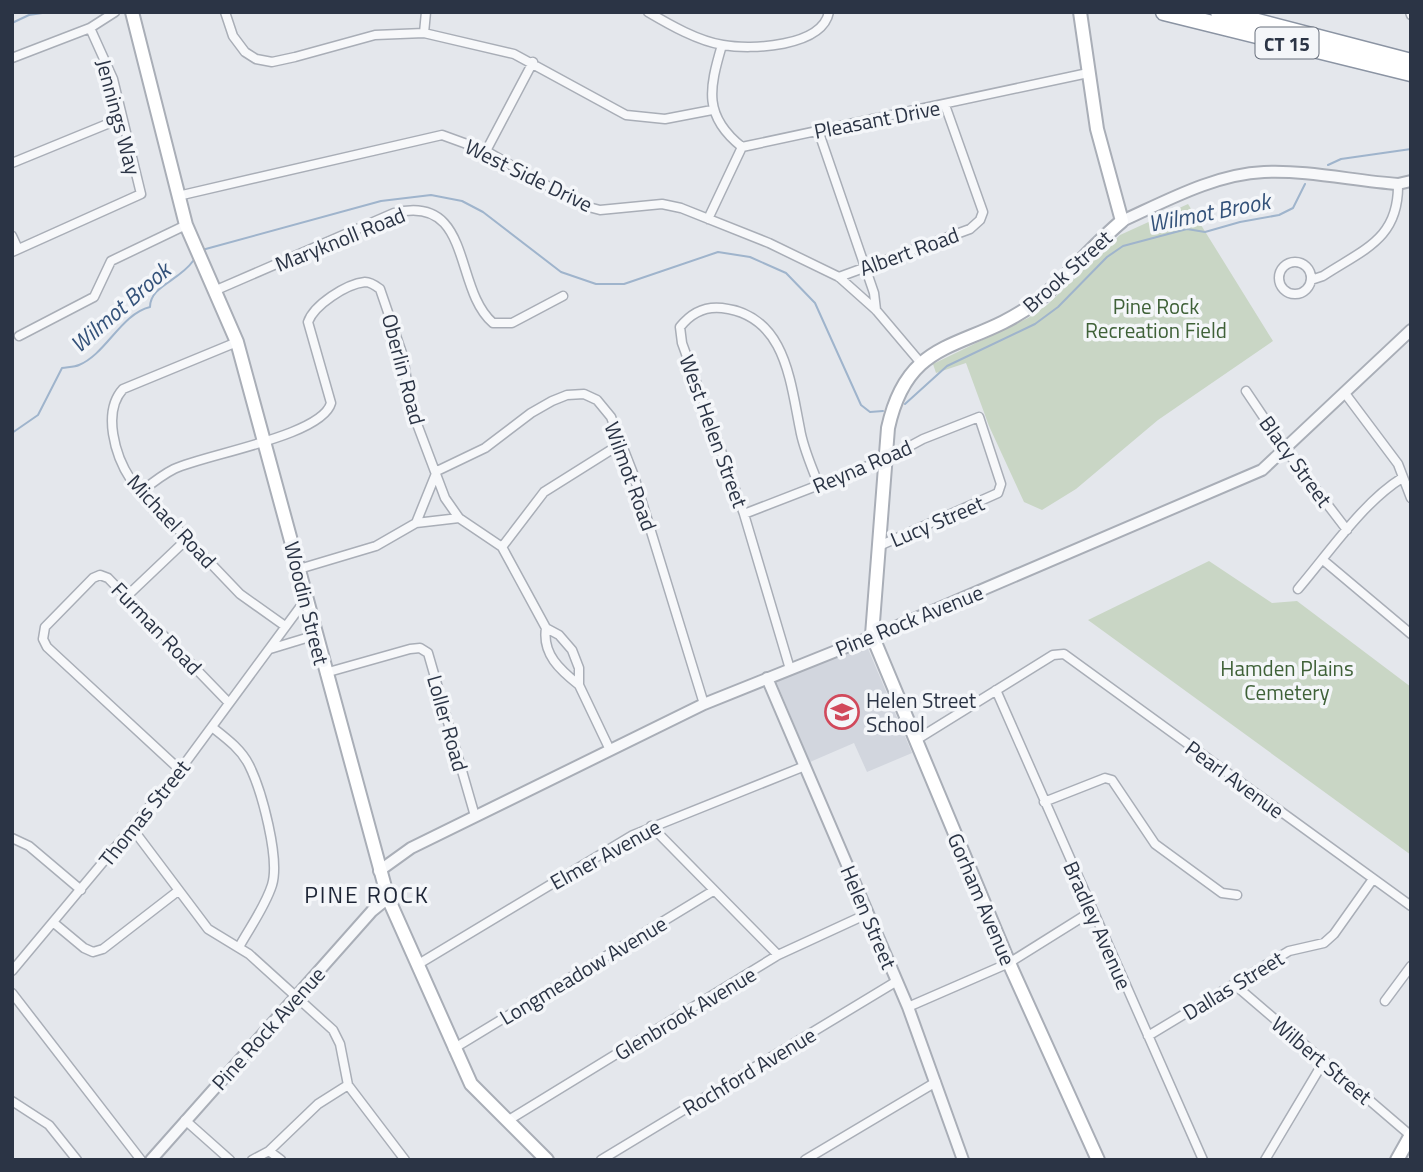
<svg xmlns="http://www.w3.org/2000/svg" width="1423" height="1172" font-family="'Titillium Web',sans-serif">
	<style>
		.built { fill: #d2d6de }
		.green { fill: #c9d6c5 }
		.lines { fill: none; stroke-linecap: round; stroke-linejoin: round }
		.stream { stroke: #9fb4cc; stroke-width: 2 }
		.minor-casing { stroke: #a9aeb7; stroke-width: 11 }
		.tertiary-casing { stroke: #a9aeb7; stroke-width: 14 }
		.secondary-casing { stroke: #a9aeb7; stroke-width: 16 }
		.motorway-casing { stroke: #8b94a3; stroke-width: 19 }
		.minor { stroke: #f7f8fa; stroke-width: 8 }
		.tertiary { stroke: #f7f8fa; stroke-width: 10 }
		.secondary { stroke: #fff; stroke-width: 12 }
		.motorway { stroke: #fff; stroke-width: 16 }
		.labels { text-anchor: middle; dominant-baseline: central; stroke-width: 7; stroke-linejoin: round; paint-order: stroke }
		.shield { fill: #f4f6f9; stroke: #676e7b; stroke-width: 2 }
		.shield-label { font-size: 19px; font-weight: bold; fill: #2b3445 }
		.street-label { font-size: 21px; fill: #2b3445; stroke: #f4f6f9 }
		.park-label { font-size: 21px; fill: #3f6138; stroke: #f4f6f9 }
		.poi-label { font-size: 21px; fill: #2b3445; stroke: #f4f6f9; text-anchor: start }
		.water-label { font-size: 23px; font-style: italic; fill: #34527a; stroke: #f4f6f9 }
		.neighbourhood-label { font-size: 23px; letter-spacing: 2px; fill: #1d2536; stroke: #f4f6f9 }
	</style>
	<rect width="100%" height="100%" fill="#e4e7ec"/>
	<path class="built" d="M866 644 912 753 867 772 854 743 810 762 776 681Z"/>
	<path class="green" d="M1188 204 1273 341 1158 420 1076 489 1042 510 1024 502 989 426 966 363 936 373 933 364 1028 318 1047 305 1120 235Z
		M1209 561 1272 603 1297 601 1411 687V855L1088 620Z"/>
	<g class="lines">
		<path class="stream" d="M12 23 29 15 49 12
			M1328 165 1341 159 1411 149
			M202 250 381 201 431 195 462 201 483 212 561 272 596 284H624L718 252 750 257 786 273 815 303 861 405 870 412 883 411
			M905 404 947 366 1035 324 1058 307 1107 257 1123 246 1187 229 1205 232 1240 222 1279 215 1293 208 1305 184
			M12 433 38 415 62 368C68 367 75 367 79 365 106 354 121 314 150 307 150 286 179 281 193 261"/>
		<g class="minor-casing">
			<path id="minor" d="M225 12 233 36 245 52 256 59 272 62 295 57 375 35 424 33 514 54 626 115 665 119 712 110
				M648 12C670 25 698 41 723 45 751 50 822 47 829 12
				M1410 12 1411 15
				M424 33 426 12
				M722 45C709 89 703 116 742 147
				M12 58 90 28 115 12
				M818 130 874 293 876 310
				M486 151 533 62
				M12 163 122 118
				M178 196 442 135 486 151 581 205 600 210 662 204 681 208 769 243 839 277 876 310 920 362
				M708 219 742 147 1088 73
				M12 236 18 249
				M12 252 141 194 113 79 90 28
				M1279 278a16 16 0 1 1 32 0a16 16 0 1 1-32 0Z
				M839 277 970 229 980 220 983 212 945 105
				M1311 280 1323 276C1364 249 1399 239 1398 184
				M214 291 394 213C473 193 453 289 493 323H512L563 296
				M19 336 94 297 111 261 186 225
				M237 342 123 389C102 412 115 456 131 480L240 594 285 626
				M1246 391 1285 449 1347 530
				M1344 392 1398 464 1411 498
				M142 491C152 483 162 475 174 469 206 454 322 436 331 403L308 322C314 305 346 284 365 282 371 282 376 286 380 289L403 356 411 408 445 498 459 518 502 547 546 628 559 635 572 650 579 668V685L610 750
				M744 514 886 459 923 439 979 417 1001 484 998 493 879 546
				M416 523 437 471 485 448 531 413 552 401 567 395 584 394 597 400 611 417 634 476 704 704
				M502 547 544 492 622 443
				M1323 560 1411 634
				M299 569 376 546 416 523 459 518
				M1298 589C1328 554 1363 502 1402 478
				M127 596 187 539
				M546 628C542 654 560 670 579 685
				M270 649 316 635
				M790 669 744 514 682 343 680 327C691 313 704 306 722 308 785 315 790 380 800 429 803 448 812 467 819 486
				M325 673 410 649 420 648 428 653 475 816
				M996 690 1203 1160
				M212 727C226 738 241 749 249 765 262 791 280 859 272 885 265 907 250 927 239 947
				M916 740 1053 655 1064 654 1411 906
				M180 770 47 647 43 639 45 627 93 578 100 575 108 578 229 703
				M1044 802 1105 778 1112 780 1155 844 1222 893 1237 895
				M651 826 778 955
				M132 828 208 929 249 954 333 1030 340 1044 348 1085 405 1160
				M12 838 29 846 81 890
				M54 923 84 948 93 952 103 949 178 891
				M417 965 633 835 805 766
				M12 971 180 770 306 599
				M1235 985 1410 1135
				M12 993 141 1160
				M1385 1001 1411 966
				M908 1007 1009 963 1092 911
				M1148 1036 1289 951 1324 943 1334 934 1373 879
				M453 1049 713 891
				M12 1101 49 1125 77 1160
				M185 1120 230 1160
				M507 1121 778 955 867 914
				M269 1151 281 1160
				M252 1160 269 1151 318 1104 348 1085
				M601 1160 897 981
				M805 1160 936 1082
				M1265 1160 1324 1061"/>
		</g>
		<g class="tertiary-casing">
			<path id="tertiary" d="M1122 221C1166 201 1215 174 1264 172 1309 170 1354 181 1398 184L1411 181
				M767 678 908 1007 963 1160
				M379 871 411 848 704 704 886 631 1262 470 1411 330
				M151 1160 372 911 388 898"/>
		</g>
		<g class="secondary-casing">
			<path id="secondary" d="M132 12 186 225 237 342 388 898 471 1084 547 1160
				M1080 12 1097 129 1122 221C1092 246 1067 278 1036 302 970 352 909 332 888 428L872 635 1009 963 1098 1160
				M1397 1160 1411 1135"/>
		</g>
		<g class="motorway-casing">
			<path id="motorway" d="M1164 12 1411 73
				M1219 12 1411 62"/>
		</g>
		<use href="#minor" class="minor"/>
		<use href="#tertiary" class="tertiary"/>
		<use href="#secondary" class="secondary"/>
		<use href="#motorway" class="motorway"/>
	</g>
	<defs>
		<g id="school-ring" transform="scale(1.75)"><circle r="9.5" fill="#f4f6f9" stroke="#d1495b" stroke-width="1.5"/><path d="M0-5L7-2L0 1L-7-2ZM-4 1L0 2.5L4 1V4Q0 6-4 4Z" fill="#d1495b"/></g>
	</defs>
	<g fill-rule="evenodd">
		<use href="#school-ring" x="842" y="712"/>
	</g>
	<g class="labels">
		<rect class="shield" x="1255.5" y="27.5" width="63" height="31" rx="5"/>
		<g class="shield-label">
			<text x="1287" y="43">CT 15</text>
		</g>
		<g class="street-label">
			<text transform="translate(119 117) rotate(75)">Jennings Way</text>
			<text transform="translate(877 119) rotate(-11)">Pleasant Drive</text>
			<text transform="translate(529 175) rotate(26)">West Side Drive</text>
			<text transform="translate(340 239) rotate(-22)">Maryknoll Road</text>
			<text transform="translate(909 251) rotate(-20)">Albert Road</text>
			<text transform="translate(1067 271) rotate(-42)">Brook Street</text>
			<text transform="translate(404 369) rotate(75)">Oberlin Road</text>
			<text transform="translate(714 431) rotate(70)">West Helen Street</text>
			<text transform="translate(1296 461) rotate(54)">Blacy Street</text>
			<text transform="translate(862 466) rotate(-23)">Reyna Road</text>
			<text transform="translate(631 476) rotate(70)">Wilmot Road</text>
			<text transform="translate(172 521) rotate(47)">Michael Road</text>
			<text transform="translate(937 521) rotate(-23)">Lucy Street</text>
			<text transform="translate(307 603) rotate(76)">Woodin Street</text>
			<text transform="translate(909 620) rotate(-22)">Pine Rock Avenue</text>
			<text transform="translate(157 628) rotate(46)">Furman Road</text>
			<text transform="translate(448 723) rotate(74)">Loller Road</text>
			<text transform="translate(1235 779) rotate(36)">Pearl Avenue</text>
			<text transform="translate(144 813) rotate(-51)">Thomas Street</text>
			<text transform="translate(605 854) rotate(-29)">Elmer Avenue</text>
			<text transform="translate(982 899) rotate(67)">Gorham Avenue</text>
			<text transform="translate(869 917) rotate(67)">Helen Street</text>
			<text transform="translate(1098 925) rotate(66)">Bradley Avenue</text>
			<text transform="translate(583 970) rotate(-31)">Longmeadow Avenue</text>
			<text transform="translate(1233 985) rotate(-31)">Dallas Street</text>
			<text transform="translate(685 1013) rotate(-31)">Glenbrook Avenue</text>
			<text transform="translate(268 1028) rotate(-48)">Pine Rock Avenue</text>
			<text transform="translate(1322 1060) rotate(40)">Wilbert Street</text>
			<text transform="translate(749 1071) rotate(-31)">Rochford Avenue</text>
		</g>
		<g class="park-label">
			<text x="1156" y="306">Pine Rock<tspan x="1156" dy="24">Recreation Field</tspan></text>
			<text x="1287" y="668">Hamden Plains<tspan x="1287" dy="24">Cemetery</tspan></text>
		</g>
		<g class="poi-label">
			<text x="866" y="700">Helen Street<tspan x="866" dy="24">School</tspan></text>
		</g>
		<g class="water-label">
			<text transform="translate(1209 212) rotate(-11)">Wilmot Brook</text>
			<text transform="translate(120 307) rotate(-41)">Wilmot Brook</text>
		</g>
		<g class="neighbourhood-label">
			<text x="367" y="894">PINE ROCK</text>
		</g>
	</g>
	<rect width="1423" height="1172" fill="none" stroke="#2b3445" stroke-width="28"/>
</svg>
